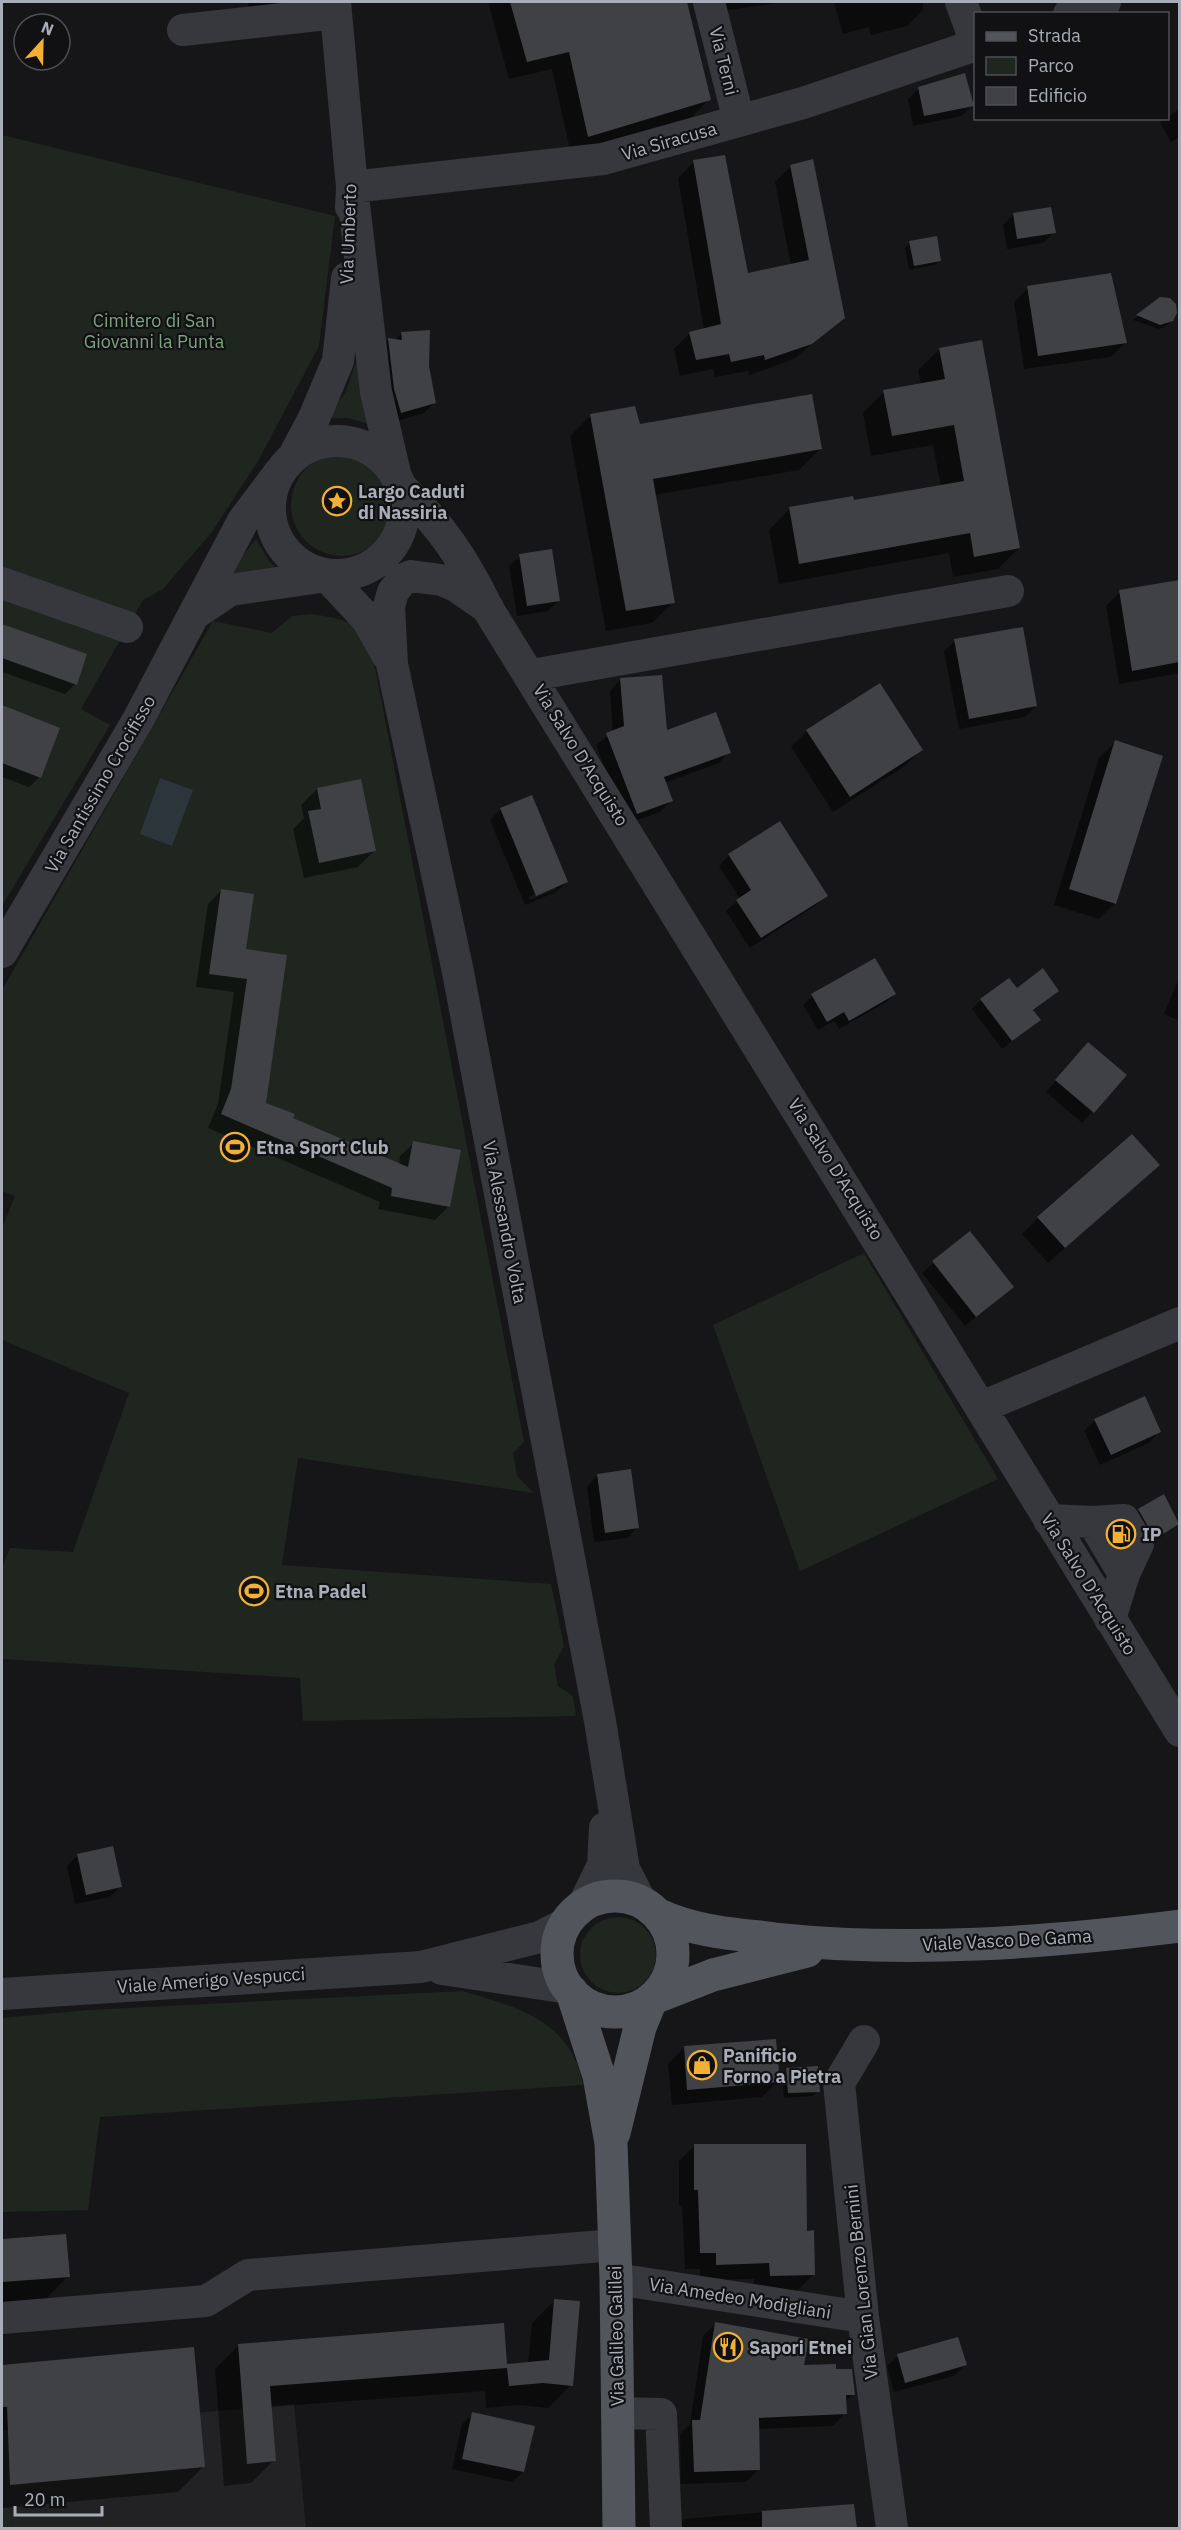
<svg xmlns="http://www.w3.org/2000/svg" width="1181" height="2530" font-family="'IBM Plex Sans',sans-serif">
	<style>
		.built { fill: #222225 }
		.green { fill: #1e261f }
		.water { fill: #2c353c }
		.shadow { fill: #0007; fill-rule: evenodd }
		.building { fill: #404145 }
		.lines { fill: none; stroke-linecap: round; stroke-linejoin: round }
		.minor { stroke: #37383d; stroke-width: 32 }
		.major { stroke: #53555c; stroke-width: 33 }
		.labels { text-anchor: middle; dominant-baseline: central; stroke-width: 4.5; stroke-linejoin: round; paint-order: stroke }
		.street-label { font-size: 18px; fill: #a8adb8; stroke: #111113 }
		.park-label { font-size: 18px; fill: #7fa381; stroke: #111113 }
		.poi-label { font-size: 18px; font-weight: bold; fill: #a8adb8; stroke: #111113; text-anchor: start }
	</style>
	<rect width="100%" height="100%" fill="#161618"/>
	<path class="built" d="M294 2404 306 2528H11L8 2430Z"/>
	<path class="green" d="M2 135 335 216 319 346 258 461 212 532 163 589 143 600 81 709 110 725 2 906Z
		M357 359 369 424 348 418H325L345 393Z
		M291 505a51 51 0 1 1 102 0a51 51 0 1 1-102 0Z
		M256 539 269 561 279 572 224 579Z
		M312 614C354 621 353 621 373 657L524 1442 513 1453 517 1476 534 1493 298 1458 282 1565 551 1584 564 1646 554 1665 558 1686 573 1696 576 1716 303 1721 300 1678 2 1659V1567L10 1548 73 1552 129 1393 2 1340V1228L15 1196 2 1191V990L213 621 272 633 292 616Z
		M864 1253 998 1479 800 1571 713 1325Z
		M580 1955a38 38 0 1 1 76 0a38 38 0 1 1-76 0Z
		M462 1991C517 2007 571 2020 583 2085L100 2117 88 2210 2 2212V2018L88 2010Z
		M8 2430 11 2528H2V2431Z"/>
	<path class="water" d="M160 778 193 790 172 846 140 834Z"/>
	<path class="shadow" d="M248 2H290L276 15 250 18Z
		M488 2H786L708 13 695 2H688L686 4 709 99 692 117 571 154 552 69 509 79Z
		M834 2H923V10L907 26 871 35 869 27 843 34Z
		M919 88 972 105 962 116 913 126 908 99Z
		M1180 109V137L1171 142 1160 122Z
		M694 162 747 275 791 266 775 182 791 166 843 317 794 359 749 375 748 371 715 377 713 369 680 376 674 349 690 333 704 330 678 178Z
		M1014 214 1054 232 1043 243 1007 249 1003 225Z
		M910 243 940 260 935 265 909 270 905 248Z
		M1028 288 1125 343 1111 357 1024 369 1014 302Z
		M1160 298 1172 321 1166 326 1159 329 1133 320Z
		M402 333 435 402 424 413 391 423 378 351 388 340 394 341Z
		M940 349 1019 548 998 569 953 577 949 553 779 584 769 530 790 508 853 502 941 487 933 445 871 456 863 413 884 392 921 385 918 370Z
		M591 415 638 425 820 449 799 470 654 495 673 602 652 623 606 631 570 436Z
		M520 556 559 600 548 611 517 616 509 566Z
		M1180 582V673L1119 684 1106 606 1120 592Z
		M2 624 86 655 75 684 65 694 2 672Z
		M955 641 1036 706 1025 717 959 729 944 651Z
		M620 680 665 732 729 752 719 763 664 783 671 801 660 812 626 824 596 745 613 732 610 691Z
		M2 707 58 728 40 777 29 787 2 777Z
		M807 731 921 750 905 766 833 812 791 747Z
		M1115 742V903L1099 919 1054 905 1099 758Z
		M317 789 374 851 358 867 304 878 293 829 304 818 301 805Z
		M501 809 567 882 556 892 525 905 490 820ZM556 886V889L530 900 528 897Z
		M729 855 826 895 815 906 750 948 726 911 740 899 719 866Z
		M222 890 244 950 264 1104 291 1119 399 1164 400 1156 414 1143 449 1206 435 1220 378 1209 380 1202 208 1128 218 1104 234 992 196 987 208 904Z
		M1180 976V1021L1164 1014Z
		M1017 990 1057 991 1032 1012 1039 1020 1002 1049 972 1009 981 1000Z
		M895 994 885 1003 839 1029 834 1021 818 1030 803 1005 812 996Z
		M1078 1055 1124 1075 1082 1123 1046 1092Z
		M1158 1165 1048 1263 1022 1234 1038 1218Z
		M970 1233 1012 1287 965 1326 922 1273Z
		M1095 1420 1159 1432 1149 1443 1100 1465 1084 1431Z
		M597 1476 638 1527 627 1538 594 1542 587 1486Z
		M1163 1496 1179 1523 1148 1544 1132 1517Z
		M78 1855 121 1886 110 1897 75 1904 67 1866Z
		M684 2048 778 2081 762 2097 672 2105 668 2064Z
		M787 2070 818 2091 813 2096 784 2098 782 2075Z
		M695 2145 805 2232 814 2274 798 2290 754 2291V2279L700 2280V2269H685L682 2206H679V2161Z
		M65 2236 68 2276 39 2306 2 2309V2241Z
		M555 2300 571 2385 548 2408 519 2405 486 2408 485 2391 270 2407 274 2460 251 2483 224 2486 215 2369 238 2346 506 2365 528 2364 532 2323Z
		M716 2323 803 2367 835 2371 853 2394 845 2402V2413L833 2426 758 2429 759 2469 746 2482 681 2484 680 2434 690 2424 703 2336Z
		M193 2349 203 2467 178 2492 2 2508V2367Z
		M898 2356 965 2365 954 2376 894 2392 887 2366Z
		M473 2414 523 2472 512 2482 452 2469 462 2424Z
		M853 2505 855 2528H674L684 2519Z"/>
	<path class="building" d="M510 2H687L711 100 588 137 569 52 527 62Z
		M965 73 974 106 924 116 918 87Z
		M725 155 748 273 809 260 790 165 813 159 845 318 812 344 765 360 764 355 731 362 729 354 696 360 689 332 721 324 693 160Z
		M1051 207 1056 233 1017 239 1013 213Z
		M937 236 941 261 914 266 909 241Z
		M1111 273 1127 343 1038 356 1027 286Z
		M1160 297 1170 298 1176 304 1177 313 1173 321 1160 325 1136 315Z
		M430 330 429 366 436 403 401 413 394 389 388 338 402 340 401 332Z
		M982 340 1020 548 974 557 970 533 799 564 789 507 853 496 854 500 964 481 954 425 892 436 883 390 945 379 939 348Z
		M812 394 822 449 653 479 675 603 626 611 590 414 635 406 640 424Z
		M552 549 560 601 527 606 519 554Z
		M1179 580V662L1132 671 1119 590Z
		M2 624 87 654 77 685 2 658Z
		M1023 627 1037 706 969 719 954 639Z
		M662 675 667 730 716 712 731 753 664 777 673 801 637 814 606 733 624 726 620 678Z
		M880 683 923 750 850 797 806 730Z
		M2 705 60 728 41 778 2 763Z
		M1115 740 1163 756 1116 904 1069 889Z
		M361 779 376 851 319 863 308 811 321 809 317 788Z
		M532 795 568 882 536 896 500 808Z
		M780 821 828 896 761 938 736 900 751 890 728 854Z
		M221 889 254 894 246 949 287 955 266 1103 295 1114 293 1118 408 1167 413 1141 461 1150 450 1207 391 1196 392 1188 221 1114 231 1089 247 979 209 974Z
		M875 958 896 994 849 1021 844 1012 827 1022 811 994Z
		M1043 968 1059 991 1033 1010 1041 1020 1012 1041 980 999 1009 978 1017 988Z
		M1088 1042 1127 1075 1094 1113 1055 1080Z
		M1132 1134 1160 1165 1065 1248 1037 1217Z
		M970 1231 1014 1287 976 1317 932 1261Z
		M1145 1396 1161 1432 1111 1455 1094 1419Z
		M631 1469 639 1528 605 1533 597 1474Z
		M1164 1494 1179 1524 1155 1539 1138 1509Z
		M113 1846 122 1887 86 1895 77 1854Z
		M776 2039 780 2082 687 2090 684 2046Z
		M818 2066 820 2092 788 2093 786 2068Z
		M694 2144H806L807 2231 814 2230 815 2275 770 2276 769 2263 716 2265V2253H700L698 2190H694Z
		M66 2234 70 2277 2 2282V2239Z
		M554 2299 580 2301 573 2386 543 2383 509 2386 507 2368 270 2386 276 2461 247 2464 238 2344 504 2323 507 2364 549 2360Z
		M715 2322 809 2339 804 2365 836 2364V2369H852L855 2395H846L847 2414 759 2418 760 2470 694 2472 692 2420H700Z
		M958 2337 967 2365 905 2383 897 2354Z
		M194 2347 205 2467 10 2485 7 2407H2V2365Z
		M472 2412 535 2426 524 2472 462 2459Z
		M854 2504 857 2529H762V2511Z"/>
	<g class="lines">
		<path class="minor" d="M335 2 352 187 351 207
			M709 2 739 121
			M961 2 976 43
			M1069 14 1105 2
			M183 30 336 13
			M270 508a67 67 0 1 1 134 0a67 67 0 1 1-134 0Z
			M294 456 314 418 338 361 347 278
			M395 473 376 392 352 187 603 159 803 103 976 45
			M402 488C441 525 465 561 488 609L1180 1731
			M2 583 127 627
			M488 608 456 586 441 580 411 576 402 580 393 592 389 606 392 664 457 967 600 1721 624 1869 640 1900
			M196 613 230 590 327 576 367 619 388 656
			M532 675 1008 591
			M2 952 138 720 243 521 279 473
			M982 1407 1180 1323
			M1049 1520 1093 1522 1124 1520 1138 1544 1124 1574 1110 1619
			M1093 1522 1124 1574
			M584 1904 603 1865 605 1828
			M442 1969 569 1988
			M2 1994 421 1967 540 1937 565 1924
			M864 2041 839 2083 863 2317 892 2528
			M616 2279 863 2317
			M2 2318 206 2301 248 2275 615 2245
			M617 2413 661 2414 666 2528"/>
		<path class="major" d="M557 1954a58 58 0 1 1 116 0a58 58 0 1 1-116 0Z
			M659 1915C696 1932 735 1934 775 1939 909 1953 1045 1943 1180 1926
			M572 1992 599 2076 611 2143 616 2279 619 2528
			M654 1998 713 1975 807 1951
			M614 2133 640 2027 651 2000"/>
	</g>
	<defs>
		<g id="sight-ring" transform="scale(1.5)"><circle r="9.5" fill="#111113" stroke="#f2b134" stroke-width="1.5"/><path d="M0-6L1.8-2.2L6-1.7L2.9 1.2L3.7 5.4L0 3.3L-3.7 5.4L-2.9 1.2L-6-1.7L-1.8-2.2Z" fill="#f2b134"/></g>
		<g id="stadium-ring" transform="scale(1.5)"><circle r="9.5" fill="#111113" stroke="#f2b134" stroke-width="1.5"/><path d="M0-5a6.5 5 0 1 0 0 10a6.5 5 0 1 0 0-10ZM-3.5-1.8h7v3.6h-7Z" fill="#f2b134"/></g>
		<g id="fuel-ring" transform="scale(1.5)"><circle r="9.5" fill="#111113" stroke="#f2b134" stroke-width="1.5"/><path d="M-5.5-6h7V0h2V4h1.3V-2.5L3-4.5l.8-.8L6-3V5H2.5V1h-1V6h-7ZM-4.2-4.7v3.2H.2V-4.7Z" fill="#f2b134"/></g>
		<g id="shop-ring" transform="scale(1.5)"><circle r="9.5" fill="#111113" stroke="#f2b134" stroke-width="1.5"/><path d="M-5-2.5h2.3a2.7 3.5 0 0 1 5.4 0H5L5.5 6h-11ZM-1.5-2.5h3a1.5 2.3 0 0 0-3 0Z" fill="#f2b134"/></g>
		<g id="restaurant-ring" transform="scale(1.5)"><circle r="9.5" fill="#111113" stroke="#f2b134" stroke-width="1.5"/><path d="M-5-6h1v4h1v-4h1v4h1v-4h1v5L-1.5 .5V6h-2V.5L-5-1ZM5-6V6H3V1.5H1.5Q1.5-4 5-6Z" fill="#f2b134"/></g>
	</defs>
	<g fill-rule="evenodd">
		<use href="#sight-ring" x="337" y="501"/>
		<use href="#stadium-ring" x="235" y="1147"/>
		<use href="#fuel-ring" x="1121" y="1534"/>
		<use href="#stadium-ring" x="254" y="1591"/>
		<use href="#shop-ring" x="702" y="2065"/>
		<use href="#restaurant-ring" x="728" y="2347"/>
	</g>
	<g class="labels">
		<g class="street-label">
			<text transform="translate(724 61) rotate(76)">Via Terni</text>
			<text transform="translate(669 141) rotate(-16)">Via Siracusa</text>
			<text transform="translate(348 234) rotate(-88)">Via Umberto</text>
			<text transform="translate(581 755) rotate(58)">Via Salvo D'Acquisto</text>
			<text transform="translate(100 784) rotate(-60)">Via Santissimo Crocifisso</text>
			<text transform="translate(836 1169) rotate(58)">Via Salvo D'Acquisto</text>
			<text transform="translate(505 1222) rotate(79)">Via Alessandro Volta</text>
			<text transform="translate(1089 1584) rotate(58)">Via Salvo D'Acquisto</text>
			<text transform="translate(1007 1940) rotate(-3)">Viale Vasco De Gama</text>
			<text transform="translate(211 1980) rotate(-4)">Viale Amerigo Vespucci</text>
			<text transform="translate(861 2282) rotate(-96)">Via Gian Lorenzo Bernini</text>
			<text transform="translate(740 2298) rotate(9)">Via Amedeo Modigliani</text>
			<text transform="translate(616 2336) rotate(-91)">Via Galileo Galilei</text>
		</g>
		<g class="park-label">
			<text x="154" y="320">Cimitero di San<tspan x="154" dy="21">Giovanni la Punta</tspan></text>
		</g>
		<g class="poi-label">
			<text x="358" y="491">Largo Caduti<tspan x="358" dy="21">di Nassiria</tspan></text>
			<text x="256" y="1147">Etna Sport Club</text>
			<text x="1142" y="1534">IP</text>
			<text x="275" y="1591">Etna Padel</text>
			<text x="723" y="2055">Panificio<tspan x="723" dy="21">Forno a Pietra</tspan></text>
			<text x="749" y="2347">Sapori Etnei</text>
		</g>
	</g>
	<rect width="1181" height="2530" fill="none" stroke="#a8adb8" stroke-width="6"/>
	<rect x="974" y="12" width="195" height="108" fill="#111113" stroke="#4d4f55" stroke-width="1.5"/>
	<rect x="986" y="32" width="30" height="9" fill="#53555c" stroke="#4d4f55" stroke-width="1.5"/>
	<text x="1028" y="42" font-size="18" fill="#a8adb8">Strada</text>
	<rect x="986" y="57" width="30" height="18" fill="#1e261f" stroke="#4d4f55" stroke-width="1.5"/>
	<text x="1028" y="72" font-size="18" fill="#a8adb8">Parco</text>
	<rect x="986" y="87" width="30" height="18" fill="#404145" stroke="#4d4f55" stroke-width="1.5"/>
	<text x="1028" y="102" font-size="18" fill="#a8adb8">Edificio</text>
	<g transform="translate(42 42) rotate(22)"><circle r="28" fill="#111113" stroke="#4d4f55" stroke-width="1.5"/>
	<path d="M0-4.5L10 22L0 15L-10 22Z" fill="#f2b134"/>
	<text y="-9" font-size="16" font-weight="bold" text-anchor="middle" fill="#a8adb8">N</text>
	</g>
	<path d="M15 2506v9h87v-9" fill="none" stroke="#a8adb8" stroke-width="3"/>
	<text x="24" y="2506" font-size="18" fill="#a8adb8" stroke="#111113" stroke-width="4.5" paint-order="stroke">20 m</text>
</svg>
